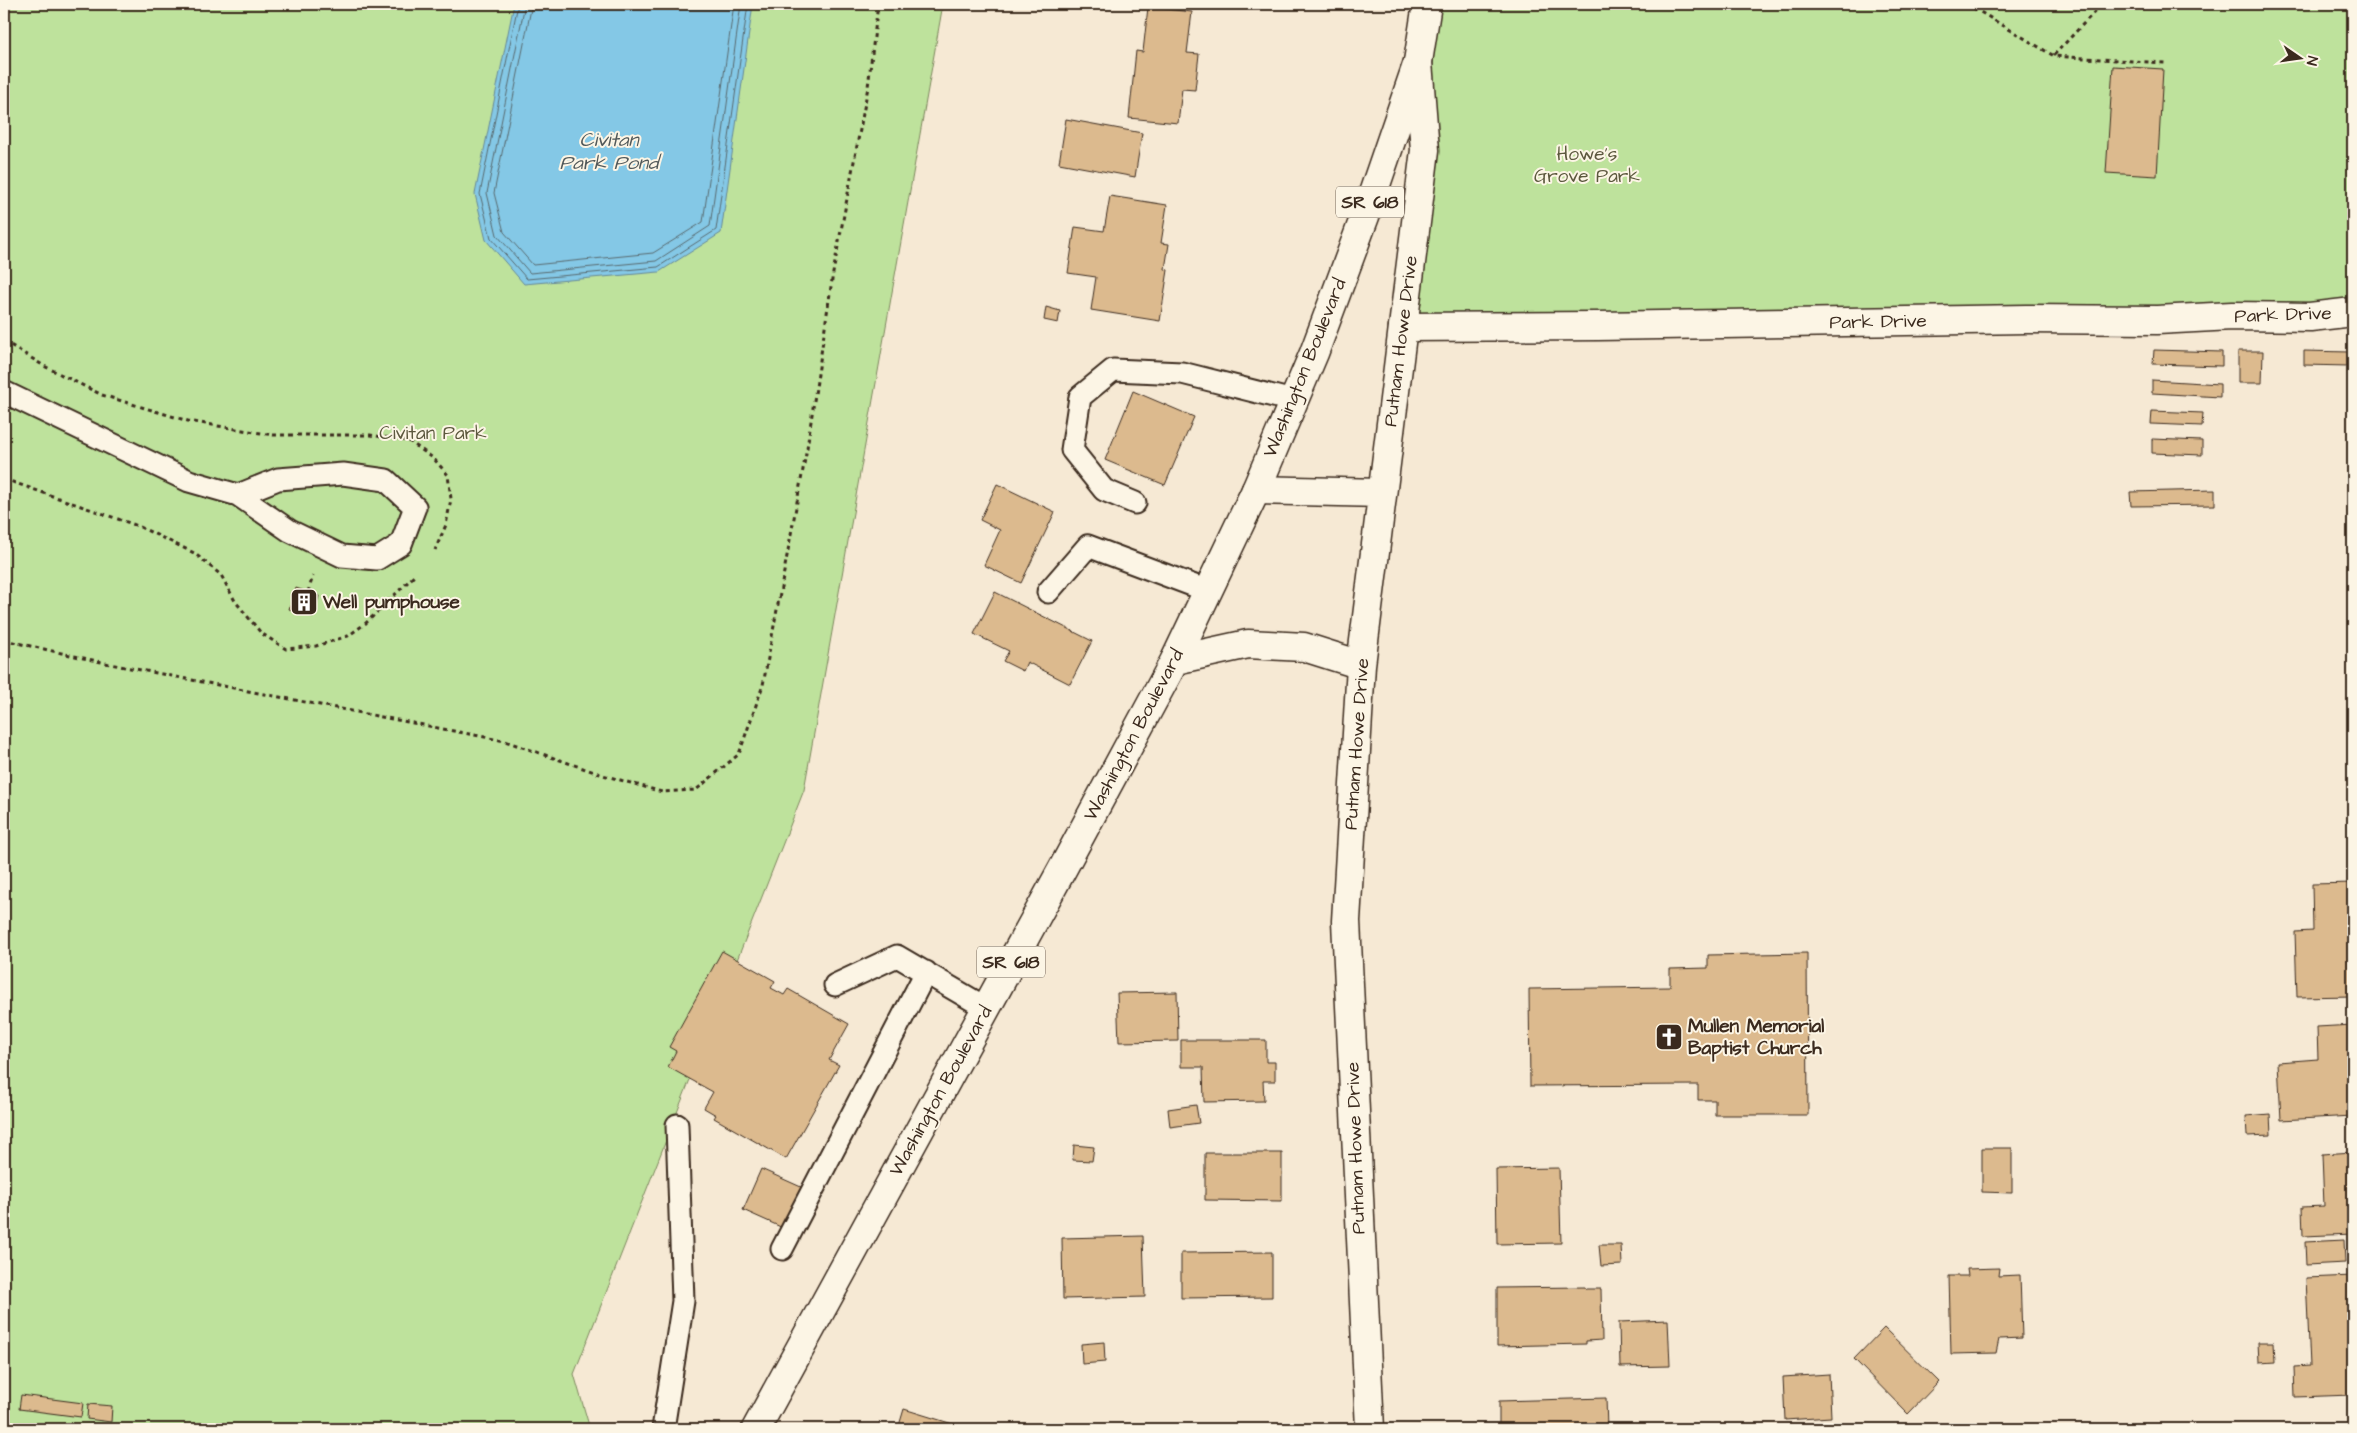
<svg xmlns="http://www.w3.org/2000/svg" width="2357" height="1433" font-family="'Architects Daughter',sans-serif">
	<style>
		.green { fill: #bee29c; stroke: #7c865d }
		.water { fill: #84c8e6; stroke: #678996 }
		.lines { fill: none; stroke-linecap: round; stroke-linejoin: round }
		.shore { stroke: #58696e; stroke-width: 1 }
		.building { fill: #dcba8e; stroke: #3b2a1e }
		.lane-casing { stroke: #3b2a1e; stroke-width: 25 }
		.street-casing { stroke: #3b2a1e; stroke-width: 31 }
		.secondary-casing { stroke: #3b2a1e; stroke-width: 31 }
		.primary-casing { stroke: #3b2a1e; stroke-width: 31 }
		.path { stroke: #3b2a1e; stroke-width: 3; stroke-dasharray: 4 4; stroke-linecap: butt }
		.lane { stroke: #fcf5e5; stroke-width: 21 }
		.street { stroke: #fcf5e5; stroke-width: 28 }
		.secondary { stroke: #fcf5e5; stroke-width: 28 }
		.primary { stroke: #fcf5e5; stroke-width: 28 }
		.labels { text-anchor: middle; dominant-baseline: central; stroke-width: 4; stroke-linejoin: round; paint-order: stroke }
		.shield { fill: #fcf5e5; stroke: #75675a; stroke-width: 1 }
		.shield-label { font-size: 18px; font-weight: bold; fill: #3b2a1e }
		.park-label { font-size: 19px; fill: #5c583e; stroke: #fcf5e5 }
		.street-label { font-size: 19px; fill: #3b2a1e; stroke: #fcf5e5 }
		.poi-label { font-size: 19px; font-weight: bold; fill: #3b2a1e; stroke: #fcf5e5; text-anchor: start }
		.water-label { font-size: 20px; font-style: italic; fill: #51595a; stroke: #fcf5e5 }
	</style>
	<rect width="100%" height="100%" fill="#f6e9d4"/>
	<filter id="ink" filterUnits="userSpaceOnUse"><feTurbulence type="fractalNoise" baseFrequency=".02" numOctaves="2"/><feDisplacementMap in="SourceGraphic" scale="10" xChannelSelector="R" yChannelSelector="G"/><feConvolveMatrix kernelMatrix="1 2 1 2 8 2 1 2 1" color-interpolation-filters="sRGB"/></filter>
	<g filter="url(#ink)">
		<path class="green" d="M4 4H943L804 790 574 1374 590 1429H4Z
			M1427 4H2353V312L1403 327Z"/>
		<path class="water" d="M514 4H753L721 233 659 272 524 284 486 240 475 194Z"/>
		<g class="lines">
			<path class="shore" d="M518 4 480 194 491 238 527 279 658 267 716 230 748 4
				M525 4 487 193 497 235 530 273 656 261 710 226 741 4
				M532 4 494 193 504 232 533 265 653 253 703 222 734 4"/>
		</g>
		<path class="building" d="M1148 7 1192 12 1187 53 1199 54 1195 90 1182 89 1178 123 1129 118 1136 51 1143 52Z
			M2113 66 2163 69 2157 176 2106 173Z
			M1066 119 1142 133 1135 177 1059 163Z
			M1110 196 1167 205 1161 243 1169 244 1165 269 1168 270 1160 321 1091 310 1096 277 1068 273 1075 227 1104 231Z
			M1046 307 1060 311 1058 323 1044 320Z
			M2154 350 2222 352V366L2153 364Z
			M2238 351H2263L2262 383H2238Z
			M2304 351 2349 352V366L2304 365Z
			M2152 380 2220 384V397L2152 393Z
			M1133 391 1194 417 1165 485 1105 460Z
			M2152 411 2203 413 2202 426 2151 424Z
			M2152 439 2202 441V455L2152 453Z
			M997 484 1055 512 1021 583 984 565 1000 530 980 520Z
			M2215 490V505L2131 506 2130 492Z
			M296 588 319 596 313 617 289 609Z
			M995 592 1092 641 1070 684 1027 662 1023 671 1003 661 1009 651 974 634Z
			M2353 883V996L2297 997 2295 932 2313 931 2312 884Z
			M722 951 775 981 771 988 784 995 788 989 849 1024 829 1060 839 1065 786 1159 714 1118 716 1115 704 1108 713 1092 668 1067 676 1051 669 1047Z
			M1807 953 1808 1115H1715V1100H1698V1085L1530 1086 1529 989 1670 987V969L1708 968V955Z
			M1177 992 1178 1041 1119 1042 1117 993Z
			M2353 1025V1116L2281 1120 2278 1062 2318 1059 2317 1027Z
			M1181 1040H1266V1062H1275V1081H1263L1264 1101 1204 1102 1203 1067H1181Z
			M1196 1105 1199 1123 1170 1127 1168 1109Z
			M2270 1114 2271 1135 2247 1136 2246 1116Z
			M1074 1145 1094 1147 1092 1161 1073 1160Z
			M1982 1148H2012V1193L1982 1192Z
			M2353 1152V1234L2303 1236 2302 1207 2324 1206 2322 1154Z
			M1205 1153H1282V1201L1205 1200Z
			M1559 1168 1561 1243 1497 1244 1496 1169Z
			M761 1169 801 1187 783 1228 743 1210Z
			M1143 1236 1145 1297 1063 1299 1062 1238Z
			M2344 1240 2345 1263 2306 1265 2305 1242Z
			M1599 1245H1621L1622 1265 1601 1266Z
			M1272 1252V1297L1181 1298V1253Z
			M1999 1268 1998 1276 2020 1275 2022 1338 1999 1339 1996 1353 1951 1354 1949 1276H1968L1967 1269Z
			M2353 1276V1395L2295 1397 2294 1367 2310 1366 2306 1278Z
			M1585 1287 1586 1289H1601L1602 1340 1586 1341V1344L1497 1346V1288Z
			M1668 1320 1670 1366 1620 1367 1619 1322Z
			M1884 1328 1939 1382 1908 1414 1854 1359Z
			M1104 1342 1105 1362 1082 1364 1081 1344Z
			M2258 1342H2274L2275 1362 2259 1363Z
			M1829 1374 1831 1417 1785 1420 1783 1377Z
			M21 1395 83 1403 81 1417 19 1409Z
			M1606 1398 1607 1429H1499V1401Z
			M88 1404 112 1406 111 1422 87 1419Z
			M904 1409 969 1429H898Z"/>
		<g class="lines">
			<g class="lane-casing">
				<path id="lane" d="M4 392 189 481 238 495 290 531 342 556 377 559 401 544 415 507 386 480 343 474 278 479 238 495
					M1135 503 1104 490 1072 450 1080 397 1113 370 1182 373 1293 401
					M1048 592 1088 546 1208 591
					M835 985 897 956 986 1008
					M782 1249 926 972
					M663 1429 683 1301 677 1125"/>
			</g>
			<g class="street-casing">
				<path id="street" d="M1403 327 1598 326 2026 319 2157 320 2232 316 2310 317 2353 312"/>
			</g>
			<g class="secondary-casing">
				<path id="secondary" d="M1256 490 1382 493
					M1175 660 1248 644 1304 647 1361 665
					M1370 1429 1346 921 1361 665 1425 150 1418 62"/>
			</g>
			<g class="primary-casing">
				<path id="primary" d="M756 1429 1064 866 1175 660 1256 490 1314 353 1368 208 1418 62 1427 4"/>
			</g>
			<path class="path" d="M1967 4 2054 56 2165 63
				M2054 55 2102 4
				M4 341 44 366 102 395 188 421 273 435H370L409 441 433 458 448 475 451 499 446 525 435 550
				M4 479 138 526 194 553 221 575 235 601 261 633 286 649 316 646 348 636 366 623 416 574
				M308 592 313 576
				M4 640 110 664 505 741 603 775 662 792 696 790 739 754 763 685 807 448 833 273 868 87 878 4"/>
			<use href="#lane" class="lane"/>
			<use href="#street" class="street"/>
			<use href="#secondary" class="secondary"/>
			<use href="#primary" class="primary"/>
		</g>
	</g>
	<defs>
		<g id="building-square" transform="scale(1.4375)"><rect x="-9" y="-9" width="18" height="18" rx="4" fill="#3b2a1e" stroke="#fcf5e5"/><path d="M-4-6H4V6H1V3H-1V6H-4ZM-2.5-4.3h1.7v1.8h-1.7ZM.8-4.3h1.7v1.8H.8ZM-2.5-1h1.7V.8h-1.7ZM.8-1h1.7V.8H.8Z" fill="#fff"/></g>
		<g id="church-square" transform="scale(1.4375)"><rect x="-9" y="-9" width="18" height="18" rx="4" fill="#3b2a1e" stroke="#fcf5e5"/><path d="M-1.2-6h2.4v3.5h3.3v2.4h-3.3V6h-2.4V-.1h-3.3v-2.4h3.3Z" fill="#fff"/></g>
	</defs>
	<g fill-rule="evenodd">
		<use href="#building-square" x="304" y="602"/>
		<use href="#church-square" x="1669" y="1037"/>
	</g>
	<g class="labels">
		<g class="shield">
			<rect x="1336" y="186.5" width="68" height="31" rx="4"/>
			<rect x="977" y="946.5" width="68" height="31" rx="4"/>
		</g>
		<g class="shield-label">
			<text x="1370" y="202">SR 618</text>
			<text x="1011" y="962">SR 618</text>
		</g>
		<g class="park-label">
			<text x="1587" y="154">Howe’s<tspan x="1587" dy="22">Grove Park</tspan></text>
			<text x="433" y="433">Civitan Park</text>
		</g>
		<g class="street-label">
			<text transform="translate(2283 315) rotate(-2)">Park Drive</text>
			<text transform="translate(1878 322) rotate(-1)">Park Drive</text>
			<text transform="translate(1401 341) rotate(-83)">Putnam Howe Drive</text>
			<text transform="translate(1305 368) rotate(-68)">Washington Boulevard</text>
			<text transform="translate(1134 735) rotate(-62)">Washington Boulevard</text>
			<text transform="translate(1357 744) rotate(-86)">Putnam Howe Drive</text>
			<text transform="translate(941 1091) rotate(-61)">Washington Boulevard</text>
			<text transform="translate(1356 1148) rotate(-92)">Putnam Howe Drive</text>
		</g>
		<g class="poi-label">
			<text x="323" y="602">Well pumphouse</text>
			<text x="1688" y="1026">Mullen Memorial<tspan x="1688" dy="22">Baptist Church</tspan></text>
		</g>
		<g class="water-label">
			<text x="609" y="140">Civitan<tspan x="609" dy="23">Park Pond</tspan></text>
		</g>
	</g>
	<rect width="2357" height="1433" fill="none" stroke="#fcf5e5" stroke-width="20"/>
	<rect x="10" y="10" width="2337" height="1413" fill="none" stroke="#3b2a1e" stroke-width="2" filter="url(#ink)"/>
	<g transform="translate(2300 58) rotate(103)" stroke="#fcf5e5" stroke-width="4" paint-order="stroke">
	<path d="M0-4L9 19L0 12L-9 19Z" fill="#3b2a1e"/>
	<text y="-8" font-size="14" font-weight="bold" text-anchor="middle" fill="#3b2a1e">N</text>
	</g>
</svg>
